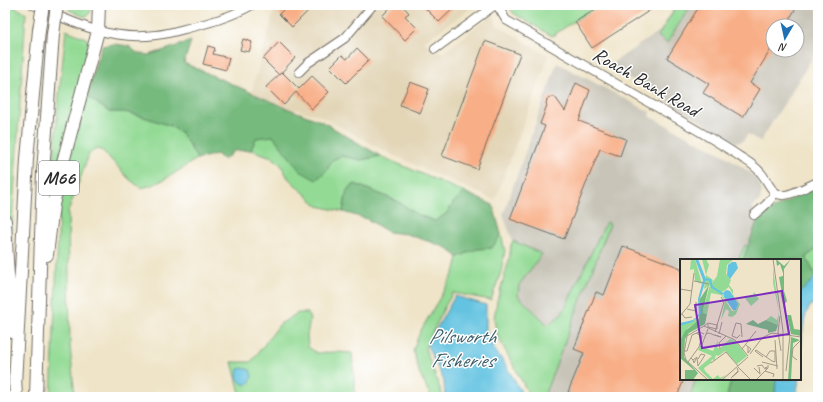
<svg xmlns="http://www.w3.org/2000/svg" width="823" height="402" font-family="Caveat,sans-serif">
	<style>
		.built { fill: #e3d6b7 }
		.industrial { fill: #c8c4b8; fill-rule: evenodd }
		.green { fill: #93da94; stroke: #5f8260 }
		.forest { fill: #76ba7e; stroke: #507254 }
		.water { fill: #63c3e1; stroke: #477786 }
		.building { fill: #f8af87 }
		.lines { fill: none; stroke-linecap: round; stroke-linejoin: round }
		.minor-casing { stroke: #706c62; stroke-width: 10 }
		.highway-casing { stroke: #706c62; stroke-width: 14 }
		.minor { stroke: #fff; stroke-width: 8 }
		.highway { stroke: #fff; stroke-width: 12 }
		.highway-bridge-casing { stroke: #706c62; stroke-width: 14; stroke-linecap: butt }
		.highway-bridge { stroke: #fff; stroke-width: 12 }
		.labels { text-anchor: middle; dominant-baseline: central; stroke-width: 3; stroke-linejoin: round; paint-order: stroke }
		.shield { fill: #fff; stroke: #6b6b6b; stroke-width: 1 }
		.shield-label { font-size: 19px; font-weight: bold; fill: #2b2b2b }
		.street-label { font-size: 20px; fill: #2b2b2b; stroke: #fff }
		.water-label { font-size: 21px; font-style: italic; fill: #3f606b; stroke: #fff }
		.inset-river { fill: none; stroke: #63c3e1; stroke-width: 2 }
		.inset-road { fill: none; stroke: #a19a89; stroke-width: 1 }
		.view { fill: #7b2cbf; fill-opacity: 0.15; stroke: #7b2cbf; stroke-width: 2 }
		.inset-edge { fill: none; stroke: #2b2b2b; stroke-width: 2 }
	</style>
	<rect width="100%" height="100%" fill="#fff"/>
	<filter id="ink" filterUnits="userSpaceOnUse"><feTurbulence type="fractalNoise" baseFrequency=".025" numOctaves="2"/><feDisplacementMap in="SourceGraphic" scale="8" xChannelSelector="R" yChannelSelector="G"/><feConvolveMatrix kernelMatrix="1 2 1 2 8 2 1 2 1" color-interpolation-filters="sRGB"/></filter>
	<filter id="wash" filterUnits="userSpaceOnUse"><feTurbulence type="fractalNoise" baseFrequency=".012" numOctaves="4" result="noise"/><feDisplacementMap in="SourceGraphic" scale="16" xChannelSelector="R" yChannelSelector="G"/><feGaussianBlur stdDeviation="0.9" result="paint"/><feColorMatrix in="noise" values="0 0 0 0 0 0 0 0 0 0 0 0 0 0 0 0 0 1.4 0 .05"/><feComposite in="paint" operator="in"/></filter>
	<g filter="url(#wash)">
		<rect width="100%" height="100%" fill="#efe4c8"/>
		<path class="built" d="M276 5H475L423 42 443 53 493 14 497 25 549 56 495 200 391 154 319 115 284 107 251 93Z"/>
		<path class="industrial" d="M676 5H818V49L760 142 748 134 743 141 736 143 671 103 608 66 661 30ZM773 26H797V50H773Z
			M557 63 650 112 649 116 724 155 745 169 754 176 759 182 762 192 760 200 752 207 759 216 748 246 745 245 739 260H681V379H696L690 397H545L544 396 610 224 606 222 562 314 548 325 518 296 519 285 542 254 513 241 503 215Z"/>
		<path class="green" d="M5 5H11L26 13 10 253 5 133Z
			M70 5H92L90 13 85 17 69 10Z
			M508 5H599L552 36 513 13Z
			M677 5H691L667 43 658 36Z
			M66 30 86 38 89 42 50 213 58 104Z
			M87 96 109 112H124L141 116 171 126 181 133 188 143 197 159C178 170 163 184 141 188L129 179 103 151 96 148 89 154 68 212 70 346 75 397H51L59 213 63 181Z
			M273 136 283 148 327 170 332 160 341 156 361 160 380 156 464 192 454 202 446 214 435 221 418 215 397 201 355 184 347 190 343 212 318 206 288 178 281 165 272 157 251 150 256 138Z
			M606 222 610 224 544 396 545 397H530L516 370 505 350 497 334 494 319 497 301 509 260 511 245 513 241 542 254 519 285 518 296 548 325 562 314Z
			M501 234 505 251 501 272 491 300 453 293 445 306 425 348 443 397H431L419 372 413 350 420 332 454 273 458 257 477 249 492 248Z
			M745 245 748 246 743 260H738Z
			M818 248V275L816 277 806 257Z
			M298 313H308L310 320 307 335 308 347 317 353 335 352 352 353 355 392 353 397H241L232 362H251L280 324Z
			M696 379H732L729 388 727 397H690Z"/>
		<path class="forest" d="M191 41 184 63 284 107 323 122 380 156 361 160 341 156 332 160 327 170 316 180 300 171 273 136 256 138 251 150 234 151 224 160 217 154 197 159 188 143 181 133 171 126 141 116 124 112H109L87 96 96 63 102 46 114 44 129 46 137 53 149 55 171 48Z
			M355 184 397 201 418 215 435 221 446 214 454 202 464 192 493 205 501 234 492 248 477 249 458 257 445 247 407 234 388 232 367 219 343 212 347 190Z
			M818 187V248L806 257 816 277 800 293V260H743L759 216 810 190Z
			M732 379H776L775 397H727L729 388Z"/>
		<path class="water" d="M818 275V299C813 303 808 308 806 314 801 330 802 352 800 369V293Z
			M455 296 486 305V330L494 349 505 364 524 397H445L444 381 427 345Z
			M243 368 250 370 252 376 250 382 245 385C237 380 236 378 238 369Z
			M776 379H799L796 397H775Z"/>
		<g id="blocks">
			<path class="building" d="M288 5H314L292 27 279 14Z
				M393 5H402L409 13 405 16 417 28 405 40 382 16Z
				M422 5H457L439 22Z
				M602 5H658L592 48 575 22Z
				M700 5H798L785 26H773V46L750 83 760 89 743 117 703 93 709 84 667 58Z
				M243 39 252 42 249 52 240 50Z
				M485 41 520 54 477 169 442 156Z
				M279 42 295 58 279 75 263 59Z
				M208 46 215 48 213 54 229 58 226 70 203 64Z
				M357 48 369 60 346 83 330 67 342 55 347 59Z
				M282 72 299 89 312 76 329 92 312 109 296 92 284 105 266 87Z
				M410 82 429 89 420 113 400 105Z
				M576 83 590 90 579 121 626 139 620 156 600 149 564 239 510 219 545 126 540 124 547 105 546 104 547 99 551 97H555L565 111Z
				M623 246 681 268V379H684L677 397H581L568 392 584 353 574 349 596 292 604 295Z"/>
		</g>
	</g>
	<g filter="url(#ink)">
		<use href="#blocks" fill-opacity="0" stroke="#706c62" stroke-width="1"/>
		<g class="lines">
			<g class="minor-casing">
				<path id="minor" d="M33 5C74 23 110 41 156 35 168 34 180 30 192 27 213 22 233 16 252 5
					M497 5 506 20C555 48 604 77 653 105 683 122 714 139 742 158 749 162 756 167 761 173 768 181 770 192 781 195 789 197 809 185 818 182
					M435 49 495 5
					M299 72 308 63 345 38 373 5
					M754 215C763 207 770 203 775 192"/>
			</g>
			<g class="highway-casing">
				<path id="highway" d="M5 221 7 260 12 332
					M47 255 53 205 63 162 98 31 99 5
					M15 376 16 397
					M15 384 27 159 39 30
					M36 397 43 172 53 34"/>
			</g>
			<use href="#minor" class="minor"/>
			<use href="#highway" class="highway"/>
			<g class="highway-bridge-casing">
				<path id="highway-bridge" d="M39 30 43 5
					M53 34 57 5"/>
			</g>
			<use href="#highway-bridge" class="highway-bridge"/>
		</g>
	</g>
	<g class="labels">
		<rect class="shield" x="39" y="161" width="40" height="34" rx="3"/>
		<g class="shield-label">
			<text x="59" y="178">M66</text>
		</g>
		<g class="street-label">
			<text transform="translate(646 82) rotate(30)">Roach Bank Road</text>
		</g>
		<g class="water-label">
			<text x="462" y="336">Pilsworth<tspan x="462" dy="24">Fisheries</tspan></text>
		</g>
	</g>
	<g transform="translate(680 259)">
		<rect width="121" height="121" fill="#efe4c8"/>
		<path d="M11 0H15L22 25 15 22 14 10 10 11ZM22 0H26L29 6 26 16 33 21 32 24 37 17 40 0H54L47 6 46 15 51 21 49 26 53 31V37L60 45 56 55 52 58 48 57 49 52 46 50 41 61 45 42 41 36 31 34 26 61 27 55 23 54V51L30 26 24 30 26 16ZM49 28 58 45 56 51 52 52 41 34ZM93 8 99 53 98 66 86 61 91 57 97 61 99 53 93 24ZM74 33 79 40 71 47 65 39 73 37ZM18 59 20 61 8 69 0 84V67ZM50 80 55 82 67 97 57 105 45 92 38 97 36 96 34 102 32 100 31 104 24 109 25 112 33 120 38 116 40 119 46 116 41 121H30L18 109 32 97 18 91 20 87 33 92 38 81 37 88 39 90Z" fill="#93da94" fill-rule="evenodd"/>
		<path d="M96 0 104 7 111 0 104 10V32L107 42 104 46 99 18 103 17V14L100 5 97 7ZM29 26 23 51V54L27 55 25 65 9 74 5 80 4 98 18 114 13 121H5V111H14L0 99 1 80 5 72 19 61 20 40ZM107 56H111L114 70 121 71V77L111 75ZM73 61 78 65 86 61 98 66 96 72 88 74V71L66 65ZM111 78 120 81 113 84 111 121H108Z" fill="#76ba7e"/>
		<path d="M15 0H18L26 20 20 40 21 55 12 63 0 67V64L13 61 19 55 18 40 23 21ZM52 3H56L58 9 50 20 47 16 48 6ZM46 31 50 32 55 40 58 45 56 51H53L44 38 43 34Z" fill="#63c3e1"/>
		<path class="inset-river" d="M24 20 30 21 32 28 43 35"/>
		<path class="inset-road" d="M93 0 103 72V121M14 22 29 25M0 30 12 32M101 34 110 76 106 112M7 50 16 52V43M2 55 5 59 12 58M0 57 10 45 14 14M100 57 98 73 101 92M24 67 7 77 4 94 6 101 28 121M24 67 55 81 68 97M24 67 28 64 37 66V70L28 68V65M35 73 44 43 41 38M26 75 29 74 34 76 41 78 35 76M39 75 42 63M60 76 57 79 52 77 56 64 61 65 62 78M95 81 97 110M66 86 71 90 68 94V88M21 88 28 70M40 90 39 84 46 77M62 90 76 72M4 92H7L12 76 19 73 24 75M70 95 82 79 92 74 121 78M83 98 75 92 76 91 92 102 95 103V92H90L86 98M11 99 13 101 17 98 14 104 13 101M17 99 18 107 25 96 21 95 18 100M117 101 112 97 113 89 121 81M8 103 19 88 22 77 16 74M82 103 98 107M31 104 46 93 58 107M77 107 82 106 85 110H86L87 108 85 109M58 108 71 121M57 109 58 111V113L51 119 58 112M74 109 80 115 79 108M85 112 94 115 93 118M42 121 68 98M76 121 88 109V106"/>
		<path class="view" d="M102 32 109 75 22 89 15 46Z"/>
		<rect width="121" height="121" class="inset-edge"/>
	</g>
	<rect width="823" height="402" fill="none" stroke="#fff" stroke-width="20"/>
	<g transform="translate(785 38) rotate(189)"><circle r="19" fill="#ffffff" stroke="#aaaaaa"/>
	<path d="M0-3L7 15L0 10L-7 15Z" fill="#1f6fb2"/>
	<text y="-6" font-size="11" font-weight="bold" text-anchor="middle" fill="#2b2b2b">N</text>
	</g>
</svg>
